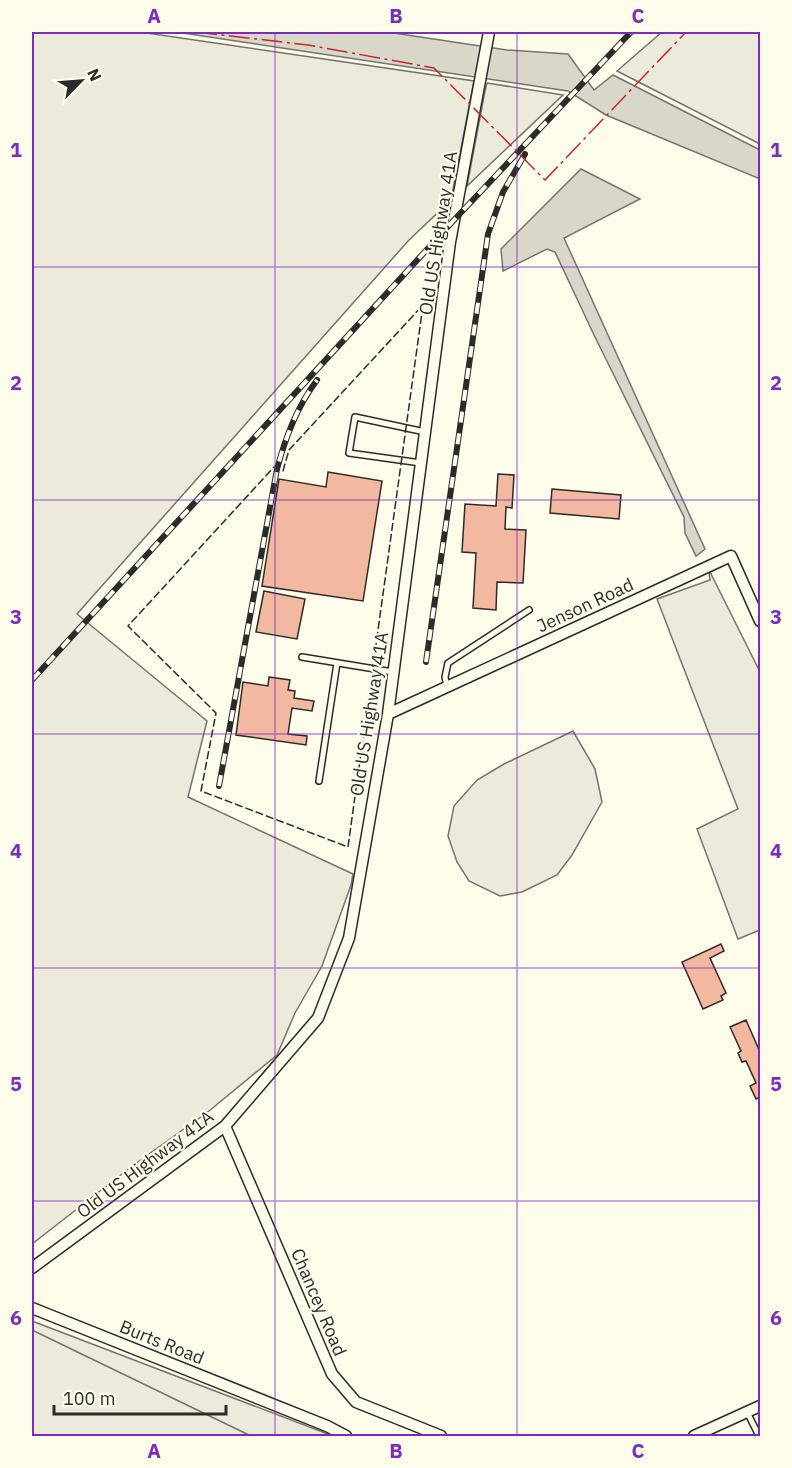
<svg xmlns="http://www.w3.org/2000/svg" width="792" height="1468" font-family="'IBM Plex Sans',sans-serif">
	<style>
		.green { fill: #ecebdb; stroke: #74746e; stroke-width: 1.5 }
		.parking { fill: #eceadb; stroke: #74746e; stroke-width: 1.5 }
		.water { fill: #d8d7c9; stroke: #74746e; stroke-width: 1.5 }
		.building { fill: #f2b8a0; stroke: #2b2b2b; stroke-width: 1.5 }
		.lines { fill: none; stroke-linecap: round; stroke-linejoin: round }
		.service-casing { stroke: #2b2b2b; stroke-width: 8 }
		.minor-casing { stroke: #2b2b2b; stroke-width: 13 }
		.service { stroke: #fdfbea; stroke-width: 5 }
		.minor { stroke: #fdfbea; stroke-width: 10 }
		.rail-casing { stroke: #2b2b2b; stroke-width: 6 }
		.rail { stroke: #fdfbea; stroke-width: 4; stroke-dasharray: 11; stroke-linecap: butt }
		.fence { stroke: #2b2b2b; stroke-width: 1.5; stroke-dasharray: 8 3; stroke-linecap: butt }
		.power { stroke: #c62828; stroke-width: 1.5; stroke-dasharray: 21 4.5 3 4.5; stroke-linecap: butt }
		.grid { fill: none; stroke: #7b2cbf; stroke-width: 1.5; stroke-opacity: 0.55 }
		.labels { text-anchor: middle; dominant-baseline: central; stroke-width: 4.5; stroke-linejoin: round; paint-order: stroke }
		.street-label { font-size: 18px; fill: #2b2b2b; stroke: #fdfbea }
		.neatline { fill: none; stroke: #7b2cbf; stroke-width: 2 }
		.grid-label { font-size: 20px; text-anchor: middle; font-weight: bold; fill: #7b2cbf }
	</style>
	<rect width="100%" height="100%" fill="#fdfbea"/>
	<path class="green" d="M32 32H140L474 81 451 200 409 240 77 614 207 721 188 797 353 874 351 885 322 966 295 1013 277 1055 209 1111 131 1167 32 1244Z
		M662 32H760V144L617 71Z
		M487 83 563 95 467 186 485 91Z
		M709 572H710L760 672V930L738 939 697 829 738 809 657 599 710 580Z
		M573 731 595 769 602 802 572 855 557 875 522 892 500 896 469 881 457 862 448 836 454 806 477 780 504 764Z
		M32 1321 333 1436H32Z"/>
	<path class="parking" d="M32 1330 251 1436H32Z"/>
	<path class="water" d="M176 32H387L507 50 568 54 594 90 613 75 760 150V179L606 115 568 91Z
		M581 169 640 199 564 238 705 549 696 556 685 533 684 517 594 335 555 252 547 249 503 271 501 249Z"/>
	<path class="building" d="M328 472 382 481 363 601 262 586 279 479 326 487Z
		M498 474 514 475 512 508 506 507 505 529 526 530 523 583 497 582 496 610 473 608 476 553 462 552 465 504 496 506Z
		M552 489 621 495 619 519 550 513Z
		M264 591 305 599 297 639 256 632Z
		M269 677 290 680 288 690 295 691 294 698 314 701 312 711 292 708 288 734 307 736 306 745 236 735 243 682 268 686Z
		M721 944 724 951 710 958 726 993 721 996 723 1000 703 1009 682 962Z
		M746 1020 760 1052V1097L756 1099 750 1086 756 1083 746 1061 742 1062 738 1053 741 1051 730 1027Z"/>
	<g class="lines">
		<g class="service-casing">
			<path id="service" d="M421 463 349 453 355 417 425 432
				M302 657 393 672
				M447 686 445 677 448 663 529 610
				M319 781 337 663
				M747 1412 759 1436"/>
		</g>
		<g class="minor-casing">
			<path id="minor" d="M388 714 731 556 760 621
				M225 1126 332 1374 356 1402 441 1436
				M32 1268 225 1126 318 1018 349 938 388 714 450 242 489 32
				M32 1308 327 1426 346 1436
				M694 1436 760 1406"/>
		</g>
		<use href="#service" class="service"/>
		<use href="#minor" class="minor"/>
		<g class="rail-casing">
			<path id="rail" d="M426 662 488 234 503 192 525 154
				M32 680 454 220 631 32
				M219 786 277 469C286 436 297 407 317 380"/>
		</g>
		<use href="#rail" class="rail"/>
		<path class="fence" d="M423 305 348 847 201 791 216 713 128 626 274 467 283 471 289 450Z"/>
		<path class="power" d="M196 32 308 45 434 68 545 180 686 32"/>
	</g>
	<path class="grid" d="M275 32V1436M517 32V1436M32 267H760M32 500H760M32 734H760M32 968H760M32 1201H760"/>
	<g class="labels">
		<g class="street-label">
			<text transform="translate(438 233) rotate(-81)">Old US Highway 41A</text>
			<text transform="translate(585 605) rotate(-25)">Jenson Road</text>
			<text transform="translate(369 714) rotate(-81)">Old US Highway 41A</text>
			<text transform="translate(145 1164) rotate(-37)">Old US Highway 41A</text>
			<text transform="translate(319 1302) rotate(67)">Chancey Road</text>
			<text transform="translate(162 1342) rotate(22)">Burts Road</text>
		</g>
	</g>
	<rect width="792" height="1468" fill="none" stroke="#fdfbea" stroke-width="66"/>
	<g transform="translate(81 81) rotate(65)" stroke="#fdfbea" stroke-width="4.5" paint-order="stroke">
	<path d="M0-4.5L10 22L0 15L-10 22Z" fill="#2b2b2b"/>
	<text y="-9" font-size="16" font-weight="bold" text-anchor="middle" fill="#2b2b2b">N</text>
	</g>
	<path d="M54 1405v9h172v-9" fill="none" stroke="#2b2b2b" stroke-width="3"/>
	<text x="63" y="1405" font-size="18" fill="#2b2b2b" stroke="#fdfbea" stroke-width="4.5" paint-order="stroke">100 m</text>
	<rect x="33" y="33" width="726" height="1402" class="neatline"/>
	<g class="grid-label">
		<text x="154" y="23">A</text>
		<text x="396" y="23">B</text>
		<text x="638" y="23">C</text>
		<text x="16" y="157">1</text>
		<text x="776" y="157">1</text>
		<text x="16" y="390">2</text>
		<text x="776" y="390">2</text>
		<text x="16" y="624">3</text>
		<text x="776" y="624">3</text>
		<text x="16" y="858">4</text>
		<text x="776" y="858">4</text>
		<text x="16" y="1091">5</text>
		<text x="776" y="1091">5</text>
		<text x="16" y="1325">6</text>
		<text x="776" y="1325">6</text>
		<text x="154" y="1458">A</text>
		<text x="396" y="1458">B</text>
		<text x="638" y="1458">C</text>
	</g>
</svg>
